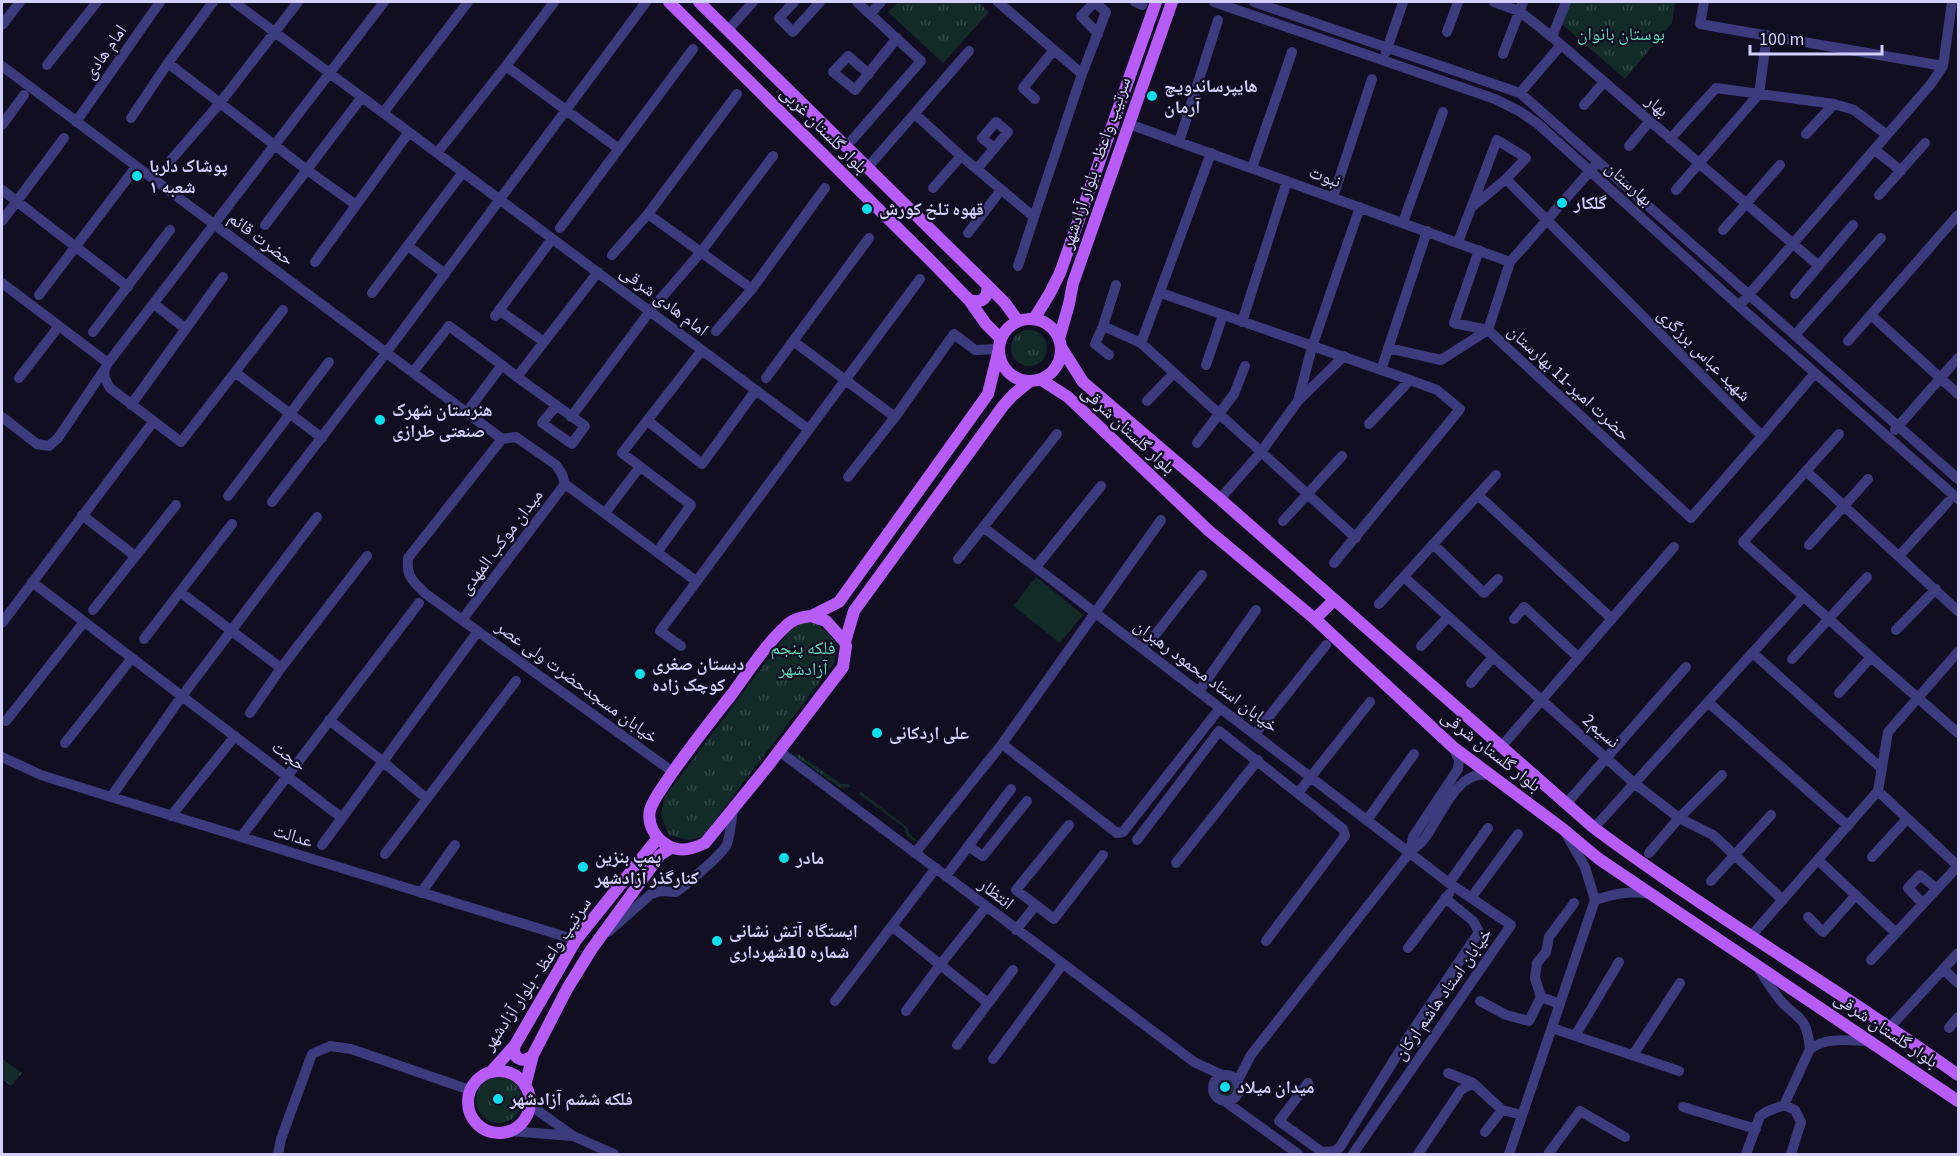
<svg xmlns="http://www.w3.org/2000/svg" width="1960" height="1156" font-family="'Source Sans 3','Noto Naskh Arabic',sans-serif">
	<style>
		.grass { fill: url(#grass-tufts) }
		.forest { fill: url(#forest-firs) }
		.pitch { fill: #122b29 }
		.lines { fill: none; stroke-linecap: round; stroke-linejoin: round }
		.minor { stroke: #3c3b7e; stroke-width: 10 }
		.major { stroke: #b85cf8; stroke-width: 12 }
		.poi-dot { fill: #0bdfee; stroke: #110e21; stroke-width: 2 }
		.labels { text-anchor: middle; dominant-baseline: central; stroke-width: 4.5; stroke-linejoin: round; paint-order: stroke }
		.park-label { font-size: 18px; fill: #60d9b7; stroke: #110e21 }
		.street-label { font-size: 18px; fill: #d4d0fd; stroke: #110e21 }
		.poi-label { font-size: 18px; font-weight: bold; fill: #d4d0fd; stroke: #110e21; text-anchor: start }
	</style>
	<defs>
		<pattern id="grass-tufts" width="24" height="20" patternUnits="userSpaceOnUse" patternTransform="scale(1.5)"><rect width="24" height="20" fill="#122b29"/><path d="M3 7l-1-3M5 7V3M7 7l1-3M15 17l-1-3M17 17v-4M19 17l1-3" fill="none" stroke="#344949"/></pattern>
		<pattern id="forest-firs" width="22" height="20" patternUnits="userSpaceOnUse" patternTransform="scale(1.5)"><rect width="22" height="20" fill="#122b29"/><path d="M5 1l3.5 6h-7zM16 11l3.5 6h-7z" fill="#344949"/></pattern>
	</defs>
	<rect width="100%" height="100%" fill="#110e21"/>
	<path class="grass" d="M899 2H978L989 12 943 63 888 12Z
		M1569 2H1675L1672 23 1625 79 1562 24Z
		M1011 348a18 18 0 1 1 36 0a18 18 0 1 1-36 0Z
		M811 620 827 632 836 644 834 663 702 837 689 840 669 835 661 815 664 798 796 622Z
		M795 752 841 784H849L850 787 841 788 798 758Z
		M861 792 908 828 909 834 916 840 915 842 906 835 905 828 859 794Z
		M476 1100a23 23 0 1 1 46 0a23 23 0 1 1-46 0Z
		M1215 1088a10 10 0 1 1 20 0a10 10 0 1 1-20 0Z"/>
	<path class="forest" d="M2 1059 22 1073 11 1086 2 1079Z"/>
	<path class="pitch" d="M1036 577 1083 615 1060 643 1013 606Z"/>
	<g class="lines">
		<path class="minor" d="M234 2 808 429
			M794 2 779 18 793 32 820 2
			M1135 2 1142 5
			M1214 2 1495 99 1519 111 1538 124 1739 306 1958 499
			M1254 2 1520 93 1958 479
			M1494 2 1519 11 1552 37 1819 266
			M1704 2 1700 24 1943 66
			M870 14 881 2
			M2 25 20 2
			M728 30 753 2
			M1447 32 1458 2
			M1552 37 1566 2
			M1386 52 1403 2
			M1503 54 1523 2
			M168 63 307 170 356 205
			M47 65 97 2
			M2 66 502 439
			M506 66 619 149
			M869 74 848 56 833 72 855 90 897 38
			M1082 74 1106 12 1095 2 1081 16 1098 34
			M1520 93 1561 45
			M1035 99 1023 88 1054 50
			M1584 105 1604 82
			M383 113 468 2
			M915 114 961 156 1034 217 1082 74 998 2
			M131 118 168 63 213 2
			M76 122 160 2
			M1129 124 1510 262
			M2 125 24 95
			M1806 134 1834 104
			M1670 139 1716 88 1834 104 1854 110 1887 135
			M852 140 921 61 857 2
			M1179 142 1218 20
			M1629 146 1650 121
			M1875 150 1901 171
			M437 153 506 66 554 2
			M171 160 220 103 298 2
			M868 167 969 51
			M1252 168 1292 52
			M977 169 1008 132 996 122 982 138 994 148
			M1506 179 1762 436 1691 518 1488 330 1510 262 1598 162
			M933 188 961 156
			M2 190 128 287
			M1676 190 1759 94 1767 35
			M1879 195 1925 143
			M1333 197 1372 79
			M648 214 752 289
			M2 221 64 138
			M1403 222 1443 112
			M265 225 362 97
			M560 228 693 49
			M1723 230 1780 165
			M968 233 1001 190
			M1458 242 1497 140 1526 158 1506 179 1472 207
			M408 246 445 274
			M1479 250 1454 323 1488 330
			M612 255 648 214 737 94
			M315 262 409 132
			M1018 266 1034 217
			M2 283 108 363
			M1116 285 1103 326 1141 343 1356 538
			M372 293 463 172
			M1161 293 1410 380 1437 390 1460 409 1334 563
			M1795 294 1853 225
			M39 295 136 167
			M154 304 186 329
			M1739 306 1931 84 1943 66 1952 2
			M283 310 181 442 110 388C104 378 102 373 108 363L384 2
			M499 310 544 342
			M1871 315 1958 394
			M495 316 552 239
			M1242 322 1287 181
			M1103 326 1095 344 1109 355
			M716 331 752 289 825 188
			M93 332 170 230
			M1795 335 1881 238
			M793 341 895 417
			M1848 341 1958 215
			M1141 343 1211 153
			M1388 348 1441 360 1488 330
			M1206 365 1223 315
			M1381 370 1427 231
			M413 372 449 326 502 365
			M236 373 322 438
			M517 377 585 426 572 444 542 423 556 406
			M19 378 59 326
			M766 378 869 238
			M1147 401 1174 373
			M1298 401 1312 347 1360 207
			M131 405 223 277
			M467 412 502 365 517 377 598 272
			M2 417 37 444 49 446 58 438 104 370
			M571 417 650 311 701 252 773 156
			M648 421 702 464 756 390
			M1369 424 1410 380
			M1895 430 1958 358
			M1839 434 1743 542 1871 657 1958 733
			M1762 436 1815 373
			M1197 443 1234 394 1245 366
			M1806 471 1958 611
			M848 477 895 417 954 334 975 350 999 349
			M565 484 696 581
			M1478 495 1611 618
			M228 496 329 362
			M1220 499 1261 452 1298 401 1344 356
			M272 502 386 353 646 2
			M605 513 639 468
			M82 515 135 556
			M1283 521 1342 456
			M983 527 1449 883 1511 925 1353 1154
			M1433 544 1484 593 1498 579
			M1809 545 1868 479
			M658 551 691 505 622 453 702 350
			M1899 556 1948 502
			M958 559 1057 434
			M1036 567 1101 486
			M1404 577 1634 783 1679 818 1713 835 1783 900
			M32 582 342 818 478 631
			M180 592 281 668
			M1379 604 1496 475
			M93 610 176 505
			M1514 619 1524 607 1578 657
			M462 620 565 484 562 474 556 465 516 437 502 439 408 558C406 577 413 581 426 594L673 772
			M2 623 153 422
			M1896 630 1936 589
			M144 639 232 524
			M681 646 660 631 920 279
			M1421 646 1448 617
			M1144 649 1202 575
			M1753 653 1881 768
			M1792 659 1867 577
			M1471 683 1493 657
			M1199 691 1256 610
			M1839 693 1871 657
			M1709 703 1848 826
			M250 713 281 668 367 556
			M329 720 382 761 427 799
			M6 721 84 622
			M1255 734 1326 645
			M65 743 132 658
			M1002 744 1117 833 1123 832 1220 708
			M1501 747 1674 547
			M779 751 1194 1062 1224 1076
			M2 757 41 775 111 797 576 940
			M1878 791 1888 732 1958 652
			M1878 791 1958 866
			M1298 793 1370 702
			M111 797 182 696 317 517
			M1566 804 1686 667
			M171 816 235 736
			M1367 820 1414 754
			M1594 828 1803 597
			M1565 832 1585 867 1595 900
			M241 837 419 603
			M1137 840 1219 731 1343 829 1345 836 1266 941
			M322 845 342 818
			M968 846 983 856 1027 801
			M1410 852 1413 837 1458 769 1459 760 1453 747
			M915 853 1002 744 1161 520
			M1649 853 1679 818 1722 775
			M385 854 516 681
			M1872 857 1907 819
			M1818 860 1896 933
			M1176 863 1258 760
			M946 876 1011 789
			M1711 881 1771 815
			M1449 883 1488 828
			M421 893 455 845
			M1471 898 1518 834
			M1595 900C1614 894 1630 890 1650 894
			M1923 904 1908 888 1920 875 1937 889
			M1036 905 1054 919 1103 855
			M1808 917 1823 932 1856 895
			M893 927 988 1003
			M1016 930 1036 905 1016 890 1069 825
			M608 932 651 894 661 891 676 892C687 884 720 856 726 846 730 839 732 817 733 808
			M1751 936 1878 791
			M1408 948 1449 894
			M1871 960 1958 866
			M1758 968C1765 978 1772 990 1780 1000 1800 1022 1806 1014 1810 1049
			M1943 969 1958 983
			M835 1001 936 868
			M1480 1001 1506 1015 1529 1021 1541 997
			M1560 1004 1541 997 1535 978 1537 963 1546 952 1549 937 1574 903
			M906 1011 940 965 986 907
			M1890 1027 1958 953
			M1552 1028 1679 1071
			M1949 1028 1958 1017
			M1575 1036 1619 962
			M957 1045 1013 970
			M1633 1055 1680 983
			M993 1059 1062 965
			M1448 1073 1473 1083 1502 1110 1522 1115
			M1213 1088a13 13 0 1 1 26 0a13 13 0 1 1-26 0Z
			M1237 1082 1251 1055 1410 852C1413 849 1417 846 1421 843 1439 823 1455 769 1488 775
			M1308 1083 1279 1121 1322 1152 1335 1151 1340 1147 1407 1039 1479 932 1473 921 1445 898
			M1223 1100 1298 1154
			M530 1105 573 1136 614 1154
			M1784 1105 1810 1049C1828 1036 1850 1041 1871 1041
			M1683 1107 1756 1129
			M509 1131 572 1136
			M1485 1132 1502 1110
			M278 1154 281 1139 312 1054 330 1046 351 1049 470 1090
			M1418 1154 1461 1090 1473 1083
			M1509 1154 1595 900
			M1548 1154 1580 1111 1625 1137
			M1746 1154 1760 1116 1768 1111 1784 1105 1795 1110 1801 1122 1791 1154"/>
		<path class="major" d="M669 2 932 262 969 300 986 324 1001 339
			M699 2 987 285 1005 303 1018 321
			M969 300C982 304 989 298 987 285
			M1034 319 1050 293 1060 273 1156 2
			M999 350a31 31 0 1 1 62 0a31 31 0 1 1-62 0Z
			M1059 339 1069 304 1073 283 1172 2
			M1061 347 1083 382 1220 499 1594 828C1712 916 1839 989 1958 1075
			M1040 379 1068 397 1208 530 1315 619 1453 747 1563 829 1599 859 1958 1101
			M811 616 826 621 845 642 846 646 843 667 767 767 705 843C693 849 679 853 667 845 655 838 647 824 650 810 653 800 660 791 666 782 686 752 709 723 732 694 749 671 765 645 786 626 792 619 802 617 811 616Z
			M811 616 839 602 988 394 999 349
			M1315 619 1334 600
			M845 642 854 611 1003 406 1013 395 1030 381
			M515 1045C511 1058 523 1065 533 1055
			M468 1102a31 31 0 1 1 62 0a31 31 0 1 1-62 0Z
			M491 1072 515 1045 576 940 657 839
			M525 1086 533 1055 567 989 591 950 660 855 671 848"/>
	</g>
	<g class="poi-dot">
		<circle cx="1152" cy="96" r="6"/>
		<circle cx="137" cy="176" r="6"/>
		<circle cx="1562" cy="203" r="6"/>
		<circle cx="867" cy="209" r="6"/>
		<circle cx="380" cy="420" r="6"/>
		<circle cx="640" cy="674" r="6"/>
		<circle cx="877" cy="733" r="6"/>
		<circle cx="784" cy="858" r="6"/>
		<circle cx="583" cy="867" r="6"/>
		<circle cx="717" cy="941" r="6"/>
		<circle cx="1225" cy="1087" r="6"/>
		<circle cx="498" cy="1099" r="6"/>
	</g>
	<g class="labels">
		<g class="park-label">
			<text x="1621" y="34">بوستان بانوان</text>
			<text x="803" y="648">فلکه پنجم<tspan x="803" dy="21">آزادشهر</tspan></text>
		</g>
		<g class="street-label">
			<text transform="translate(105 52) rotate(-55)">امام هادی</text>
			<text transform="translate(1657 106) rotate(41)">بهار</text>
			<text transform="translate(824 130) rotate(45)">بلوار گلستان غربی</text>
			<text transform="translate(1096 163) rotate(-71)">سرتیپ واعظ - بلوار آزادشهر</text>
			<text transform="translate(1325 177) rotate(20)">نبوت</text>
			<text transform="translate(1629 184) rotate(42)">بهارستان</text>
			<text transform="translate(261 239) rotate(37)">حضرت قائم</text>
			<text transform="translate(664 301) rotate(37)">امام هادی شرقی</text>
			<text transform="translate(1704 355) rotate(45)">شهید عباس برزگری</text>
			<text transform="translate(1569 383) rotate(43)">حضرت امیر-11 بهارستان</text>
			<text transform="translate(1128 430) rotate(43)">بلوار گلستان شرقی</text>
			<text transform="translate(501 542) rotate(-53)">میدان موکب المهدی</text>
			<text transform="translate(1206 676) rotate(37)">خیابان استاد محمود رهبران</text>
			<text transform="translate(577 682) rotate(36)">خیابان مسجدحضرت ولی عصر</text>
			<text transform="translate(1601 731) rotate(41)">نسیم2</text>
			<text transform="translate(1491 751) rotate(38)">بلوار گلستان شرقی</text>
			<text transform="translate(289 756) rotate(37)">حجت</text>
			<text transform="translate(293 836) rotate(17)">عدالت</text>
			<text transform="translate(996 894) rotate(38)">انتظار</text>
			<text transform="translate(537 974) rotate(-56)">سرتیپ واعظ - بلوار آزادشهر</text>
			<text transform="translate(1443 994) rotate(-55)">خیابان استاد هاشم ارکان</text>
			<text transform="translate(1886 1030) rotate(34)">بلوار گلستان شرقی</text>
		</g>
		<g class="poi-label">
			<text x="1164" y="86">هایپرساندویچ<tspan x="1164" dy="21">آرمان</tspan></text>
			<text x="149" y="166">پوشاک دلربا<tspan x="149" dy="21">شعبه ۱</tspan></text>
			<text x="1574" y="203">گلکار</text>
			<text x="879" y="209">قهوه تلخ کورش</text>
			<text x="392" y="410">هنرستان شهرک<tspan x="392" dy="21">صنعتی طرازی</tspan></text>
			<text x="652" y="664">دبستان صغری<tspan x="652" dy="21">کوچک زاده</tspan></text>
			<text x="889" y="733">علی اردکانی</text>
			<text x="595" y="857">پمپ بنزین<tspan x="595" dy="21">کنارگذر آزادشهر</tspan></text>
			<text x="796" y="858">مادر</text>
			<text x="729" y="931">ایستگاه آتش نشانی<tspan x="729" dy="21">شماره 10شهرداری</tspan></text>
			<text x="1237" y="1087">میدان میلاد</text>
			<text x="510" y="1099">فلکه ششم آزادشهر</text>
		</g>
	</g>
	<rect width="1960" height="1156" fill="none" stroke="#d4d0fd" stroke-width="6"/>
	<path d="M1750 45v9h132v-9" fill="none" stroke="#d4d0fd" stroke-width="3"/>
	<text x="1759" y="45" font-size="18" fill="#d4d0fd" stroke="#110e21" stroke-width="4.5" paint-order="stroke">100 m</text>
</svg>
